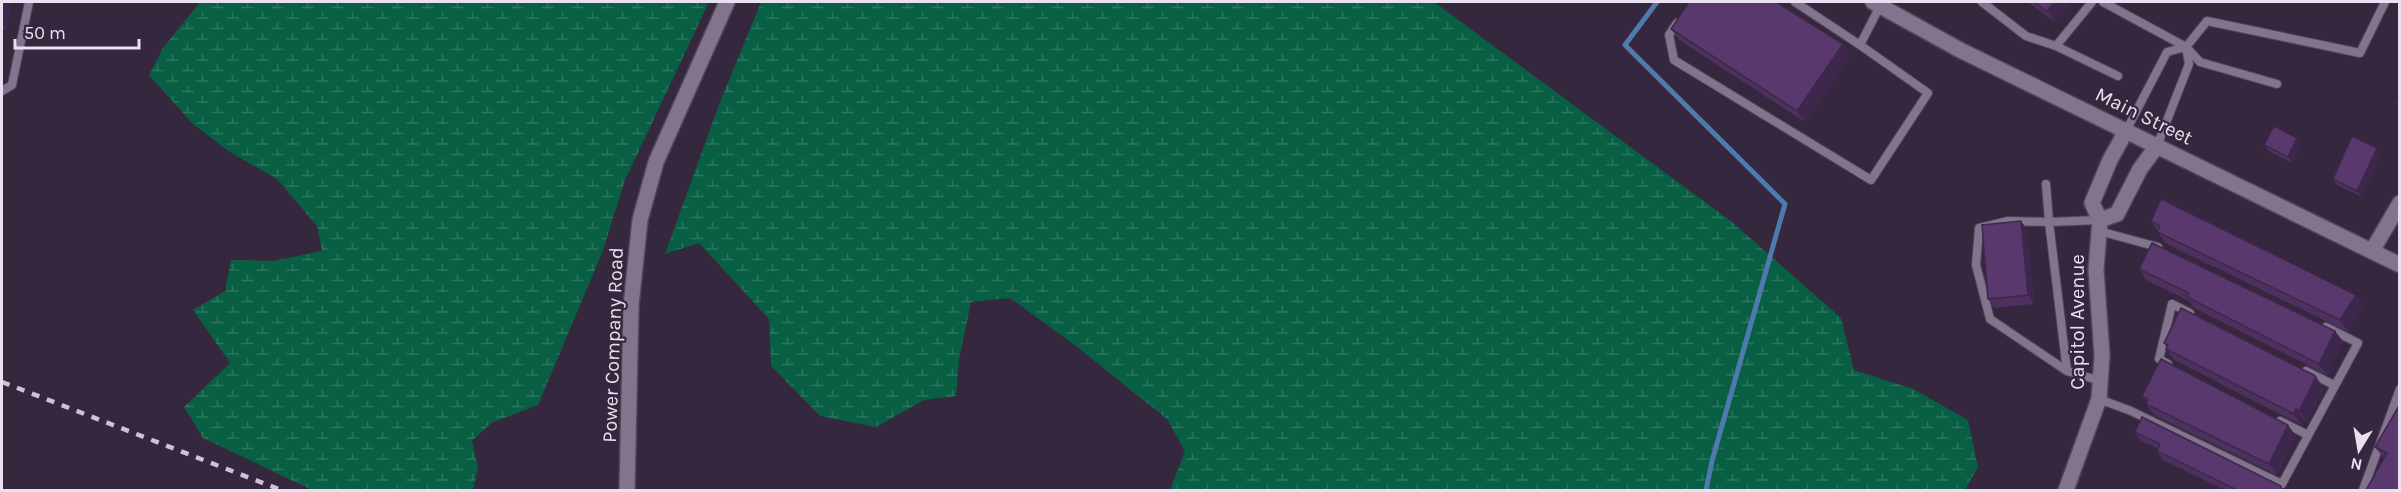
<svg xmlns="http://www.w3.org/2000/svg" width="2401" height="492" font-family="Karla,sans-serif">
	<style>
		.wetland { fill: url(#wetland-marsh) }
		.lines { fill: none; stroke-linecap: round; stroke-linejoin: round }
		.stream { stroke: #4e7aae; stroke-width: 5 }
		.service-casing { stroke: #514659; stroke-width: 10 }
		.minor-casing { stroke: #514659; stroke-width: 18 }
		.secondary-casing { stroke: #514659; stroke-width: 18 }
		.service { stroke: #83748d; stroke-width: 8 }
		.minor { stroke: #83748d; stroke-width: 15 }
		.secondary { stroke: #83748d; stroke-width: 15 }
		.rail { stroke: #cdc4d3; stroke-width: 4.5; stroke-dasharray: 8 8; stroke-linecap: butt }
		.wall { fill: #4d305e }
		.shaded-wall { fill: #3e274c }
		.building { fill: #59386d; stroke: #3e274c; stroke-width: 1.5 }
		.labels { text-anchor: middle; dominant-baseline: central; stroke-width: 4.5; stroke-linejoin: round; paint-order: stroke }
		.street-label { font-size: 20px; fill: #e9e1ef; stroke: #35273d }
	</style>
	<defs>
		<pattern id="wetland-marsh" width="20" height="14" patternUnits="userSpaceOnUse" patternTransform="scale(1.5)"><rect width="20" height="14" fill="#095f43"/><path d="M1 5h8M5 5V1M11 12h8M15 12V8" fill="none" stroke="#2d765e"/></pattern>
	</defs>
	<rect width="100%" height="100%" fill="#35273d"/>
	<path class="wetland" d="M200 2H709L625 180 602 253 538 405 491 423 472 441 478 467 473 490H312L203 438 184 407 230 363 193 310 225 291 231 260 274 261 322 251 317 226 277 179 230 152 194 125 149 75 163 48Z
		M761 2H1434L1732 222 1841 318 1854 370 1913 389 1968 420 1978 467 1965 490H1170L1185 451 1167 419 1076 346 1010 298 971 302 959 360 956 396 924 400 876 427 820 416 771 366 769 319 699 243 665 254 720 102Z"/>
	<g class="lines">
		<path class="stream" d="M1657 2 1625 45 1785 204 1712 461 1706 490"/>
		<g class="service-casing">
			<path id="service" d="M1795 2 1860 45 1880 6
				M1982 2 2026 36 2056 46 2092 2
				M2103 2 2186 47 2200 62 2277 84
				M1677 23 1669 35 1674 60 1871 180 1928 93 1860 45
				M2056 46 2118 76
				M2 91 12 85 29 2
				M2126 131 2167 52 2186 47 2207 21 2360 53 2385 2
				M2157 146 2189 64 2186 47
				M2046 184 2049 222 2008 221 1979 228 1976 265 1990 319 2067 371
				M2100 220 2049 222 2067 371 2101 381
				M2099 231 2158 247
				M2168 364 2159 359 2172 304 2190 313
				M2306 371 2334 385
				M2099 399 2131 411 2282 484 2358 343 2326 327
				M2280 421 2308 435
				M2363 490 2400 389"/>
		</g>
		<g class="minor-casing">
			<path id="minor" d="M2100 220 2117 214 2140 169 2157 146
				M2372 251 2400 203
				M627 490 631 306 640 220 656 162 727 2
				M2066 490 2099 399 2102 355 2096 270 2100 220 2092 203 2110 160 2126 131"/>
		</g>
		<g class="secondary-casing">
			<path id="secondary" d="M1873 2 1960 50 2400 265"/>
		</g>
		<use href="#service" class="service"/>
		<use href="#minor" class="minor"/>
		<use href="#secondary" class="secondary"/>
		<path class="rail" d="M2 382 281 490"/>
	</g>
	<path class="wall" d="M2 2 7 30 2 29Z
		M2028 2H2071L2055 22Z
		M1671 29 1851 56 1805 122 1679 40Z
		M2297 138 2301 144 2292 163 2269 151 2264 145Z
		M2381 154 2362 197 2337 185 2333 179Z
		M2021 221 2027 230 2034 304 1994 308 1988 299Z
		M2151 221 2356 295 2363 306 2348 332 2165 243Z
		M2139 269 2335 331 2343 342 2327 375 2194 308 2189 301 2146 280Z
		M2164 343 2324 388 2307 422 2304 420 2301 425 2174 360 2166 349 2167 348Z
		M2142 396 2296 436 2277 475 2154 415 2146 404 2147 402Z
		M2400 404V490L2384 458 2375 447Z
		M2135 432 2281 486 2284 490H2225L2163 460 2157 451 2158 449 2141 441Z"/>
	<path class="shaded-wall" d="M2 2H12L7 30 2 23Z
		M2055 2H2071L2055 22 2047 11Z
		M1843 44 1851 56 1805 122 1797 111Z
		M2297 138 2301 144 2292 163 2288 157Z
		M2377 148 2381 154 2362 197 2357 191Z
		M2021 221 2027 230 2034 304 2028 295Z
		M2356 295 2363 306 2348 332 2340 320Z
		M2335 331 2343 342 2327 375 2319 364Z
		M2316 377 2324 388 2307 422 2299 411Z
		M2296 409 2304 420 2301 425 2294 414Z
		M2288 425 2296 436 2277 475 2269 464Z"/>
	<path class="building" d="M1689 2H1776L1843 44 1797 111 1671 29Z
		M2034 2H2055L2047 11Z
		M2400 101V112L2396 102Z
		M2274 126 2297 138 2288 157 2264 145Z
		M2352 136 2377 148 2357 191 2333 179Z
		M2161 199 2356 295 2340 320 2157 232 2160 226 2151 221Z
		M2021 221 2028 295 1988 299 1982 225Z
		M2152 243 2335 331 2319 364 2187 297 2189 293 2139 269Z
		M2181 308 2314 375 2316 377 2299 411 2296 409 2294 414 2166 349 2168 345 2164 343Z
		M2161 359 2288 425 2269 464 2146 404 2148 399 2142 396Z
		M2400 404V490H2366L2387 453 2375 447Z
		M2142 417 2281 486 2279 490H2237L2157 451 2160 444 2135 432Z"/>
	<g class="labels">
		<g class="street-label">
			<text transform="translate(2144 116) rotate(26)">Main Street</text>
			<text transform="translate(2077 322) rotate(-90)">Capitol Avenue</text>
			<text transform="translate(613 345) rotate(-88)">Power Company Road</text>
		</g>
	</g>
	<rect width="2401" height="492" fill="none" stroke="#e9e1ef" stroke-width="6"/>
	<g transform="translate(2359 450) rotate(191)" stroke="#35273d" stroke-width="4.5" paint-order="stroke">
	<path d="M0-4.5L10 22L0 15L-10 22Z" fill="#e9e1ef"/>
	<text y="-9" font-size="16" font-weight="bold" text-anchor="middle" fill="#e9e1ef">N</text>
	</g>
	<path d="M15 39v9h124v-9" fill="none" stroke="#e9e1ef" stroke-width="3"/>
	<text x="24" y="39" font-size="18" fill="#e9e1ef" stroke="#35273d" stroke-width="4.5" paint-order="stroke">50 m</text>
</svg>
